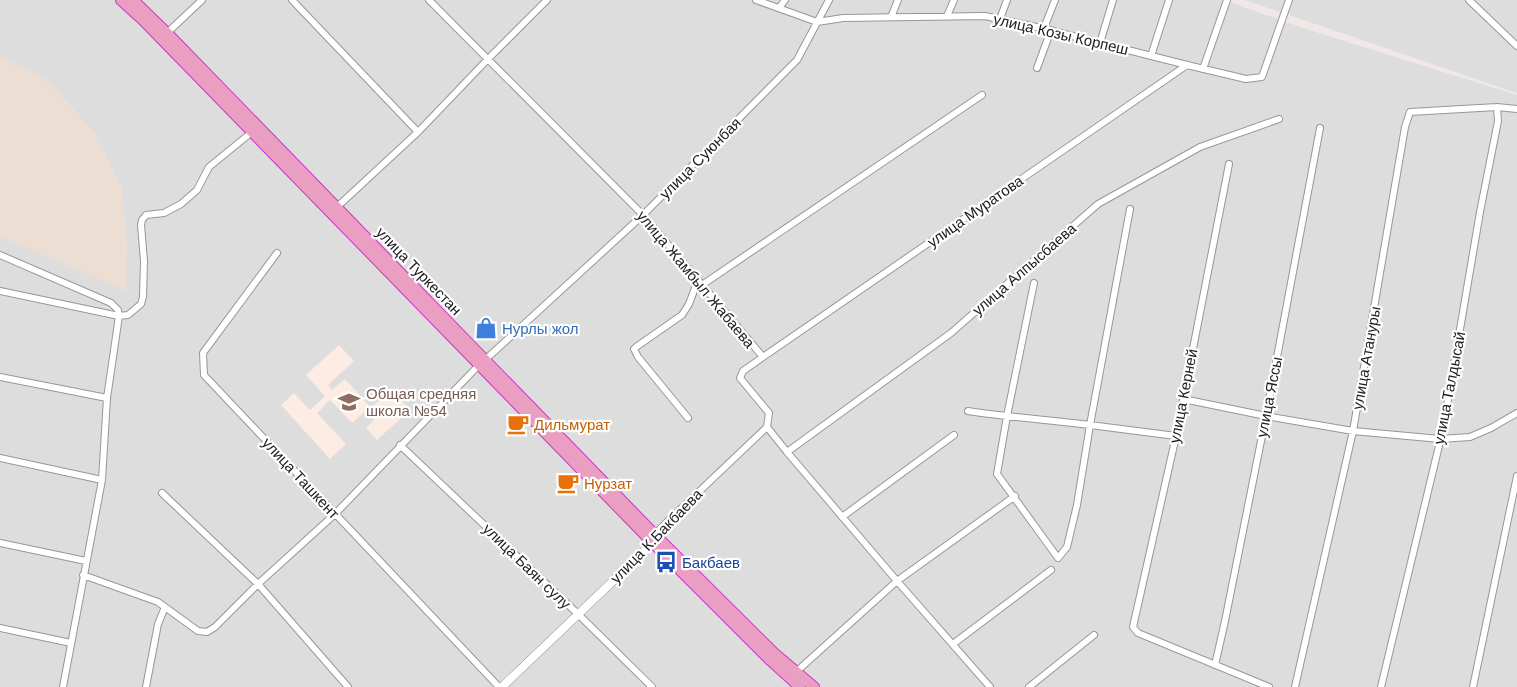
<svg xmlns="http://www.w3.org/2000/svg" width="1517" height="687" font-family="Arial,sans-serif">
	<style>
		.residential { fill: #deddde }
		.education { fill: #fdece3 }
		.farmland { fill: #edded4 }
		.lines { fill: none; stroke-linecap: round; stroke-linejoin: round }
		.minor-casing { stroke: #979797; stroke-width: 8 }
		.tertiary-casing { stroke: #979797; stroke-width: 9 }
		.trunk-casing { stroke: #cd35cd; stroke-width: 12 }
		.minor { stroke: #fff; stroke-width: 6 }
		.tertiary { stroke: #fff; stroke-width: 8 }
		.trunk { stroke: #ea9ec1; stroke-width: 10 }
		.labels { text-anchor: middle; dominant-baseline: central; stroke-width: 4.5; stroke-linejoin: round; paint-order: stroke }
		.street-label { font-size: 15px; fill: #202020; stroke: #fff }
		.shop-label { font-size: 15px; fill: #366cbe; stroke: #fff; text-anchor: start }
		.education-label { font-size: 15px; fill: #785e54; stroke: #fff; text-anchor: start }
		.food-label { font-size: 15px; fill: #c56008; stroke: #fff; text-anchor: start }
		.transit-label { font-size: 15px; fill: #164399; stroke: #fff; text-anchor: start }
	</style>
	<rect width="100%" height="100%" fill="#f0e7e7"/>
	<path class="residential" d="M0 0H1224L1306 29 1517 95V687H0V236L125 290 127 244 121 187 96 135 49 82 0 57Z
		M1245 0H1517V93Z"/>
	<path class="education" d="M339 345 354 361 328 385 332 390 345 379 371 408 391 389 410 410 377 440 366 428 374 420 366 411 352 423 330 400 317 413 346 444 330 459 281 405 294 393 310 410 325 396 306 375Z"/>
	<path class="farmland" d="M0 57 49 82 96 135 121 187 127 244 126 291 0 236Z"/>
	<g class="lines">
		<g class="minor-casing">
			<path id="minor" d="M292 0 418 132
				M429 0 643 215 763 357 743 371 740 378 769 413 767 427 787 452 897 581 990 687
				M756 0 817 22 843 18 985 16 1041 28 1187 65 1246 79 1262 77 1289 0
				M1469 0 1517 46
				M779 8 785 0
				M947 16 954 0
				M891 17 898 0
				M1000 19 1007 0
				M1044 28 1055 0
				M167 33 202 0
				M1100 43 1113 0
				M1151 56 1169 0
				M1037 68 1051 30
				M1203 69 1227 0
				M1229 164 1176 436 1133 627 1138 633 1269 687
				M337 207 418 132 488 59 547 0
				M1130 209 1090 425 1176 436
				M277 253 203 353 204 375 499 687
				M0 255 111 303 118 310 119 316 107 398 102 480 63 687
				M702 285 982 95
				M0 291 119 316 128 315 141 304 143 297 144 261 141 225 142 220 146 215 164 213 181 204 197 190 209 167 252 132
				M763 357 1187 65
				M485 360 643 215 797 60 829 0
				M0 377 107 398
				M1183 399 1266 416 1353 431 1440 439 1470 437 1491 428 1517 413
				M968 411C1008 417 1049 420 1090 425L1077 505 1067 547 1058 558 997 474 1007 416 1034 283
				M688 418 638 357 634 349 636 347 682 315 689 304 698 280
				M400 445 578 614 652 687
				M787 452 951 333 1098 204 1200 147 1279 119
				M0 458 102 480
				M162 493 258 584 348 687
				M842 517 954 435
				M658 538V531L667 522 767 427
				M0 543 86 561
				M83 575 158 602 198 631 207 632 215 627 258 584 335 514 479 365
				M0 628 71 643
				M953 644 1051 570
				M1215 665 1225 621 1266 416 1320 128
				M796 672 897 581 1015 496
				M146 687 158 624 165 607
				M1029 687 1094 635
				M1295 687 1353 431 1405 127 1410 112 1497 107
				M1381 687 1443 429 1480 212 1498 121 1497 107 1517 109
				M1473 687 1517 476"/>
		</g>
		<g class="tertiary-casing">
			<path id="tertiary" d="M502 687 657 539"/>
		</g>
		<g class="trunk-casing">
			<path id="trunk" d="M121 0 143 20 653 543 769 659 800 687
				M133 0 167 33 658 538 774 653 814 687"/>
		</g>
		<use href="#minor" class="minor"/>
		<use href="#tertiary" class="tertiary"/>
		<use href="#trunk" class="trunk"/>
	</g>
	<defs>
		<g id="shop-bare" transform="scale(1.725)"><path d="M-5-2.5h2.3a2.7 3.5 0 0 1 5.4 0H5L5.5 6h-11ZM-1.5-2.5h3a1.5 2.3 0 0 0-3 0Z" fill="#3f7fe0" stroke="#fff" stroke-width="2.5" paint-order="stroke"/></g>
		<g id="school-bare" transform="scale(1.725)"><path d="M0-5L7-2L0 1L-7-2ZM-4 1L0 2.5L4 1V4Q0 6-4 4Z" fill="#8d6e63" stroke="#fff" stroke-width="2.5" paint-order="stroke"/></g>
		<g id="cafe-bare" transform="scale(1.725)"><path d="M-5.5-4.5H6V0H3Q3 3.5 0 3.5H-2.5Q-5.5 3.5-5.5 0ZM3-3.2v2h1.7v-2ZM-6 4.5H4V6H-6Z" fill="#e8710a" stroke="#fff" stroke-width="2.5" paint-order="stroke"/></g>
		<g id="bus-bare" transform="scale(1.725)"><path d="M-5-6H5V4H4V6H2V4H-2V6H-4V4H-5ZM-3.5-4V0h7V-4ZM-3.5 1.2v1.5H-2V1.2ZM2 1.2v1.5H3.5V1.2Z" fill="#1a4fb4" stroke="#fff" stroke-width="2.5" paint-order="stroke"/></g>
	</defs>
	<g fill-rule="evenodd">
		<use href="#shop-bare" x="486" y="328"/>
		<use href="#school-bare" x="349" y="402"/>
		<use href="#cafe-bare" x="518" y="424"/>
		<use href="#cafe-bare" x="568" y="483"/>
		<use href="#bus-bare" x="666" y="562"/>
	</g>
	<g class="labels">
		<g class="street-label">
			<text transform="translate(1061 34) rotate(13)">улица Козы Корпеш</text>
			<text transform="translate(700 158) rotate(-45)">улица Суюнбая</text>
			<text transform="translate(975 211) rotate(-35)">улица Муратова</text>
			<text transform="translate(1024 269) rotate(-41)">улица Алпысбаева</text>
			<text transform="translate(419 271) rotate(46)">улица Туркестан</text>
			<text transform="translate(696 279) rotate(50)">улица Жамбыл Жабаева</text>
			<text transform="translate(1366 358) rotate(-80)">улица Атануры</text>
			<text transform="translate(1449 388) rotate(-79)">улица Талдысай</text>
			<text transform="translate(1183 396) rotate(-79)">улица Керней</text>
			<text transform="translate(1269 397) rotate(-79)">улица Яссы</text>
			<text transform="translate(301 478) rotate(47)">улица Ташкент</text>
			<text transform="translate(656 536) rotate(-46)">улица К.Бакбаева</text>
			<text transform="translate(527 566) rotate(44)">улица Баян сулу</text>
		</g>
		<g class="shop-label">
			<text x="502" y="328">Нурлы жол</text>
		</g>
		<g class="education-label">
			<text x="366" y="393">Общая средняя<tspan x="366" dy="17">школа №54</tspan></text>
		</g>
		<g class="food-label">
			<text x="534" y="424">Дильмурат</text>
			<text x="584" y="483">Нурзат</text>
		</g>
		<g class="transit-label">
			<text x="682" y="562">Бакбаев</text>
		</g>
	</g>
</svg>
